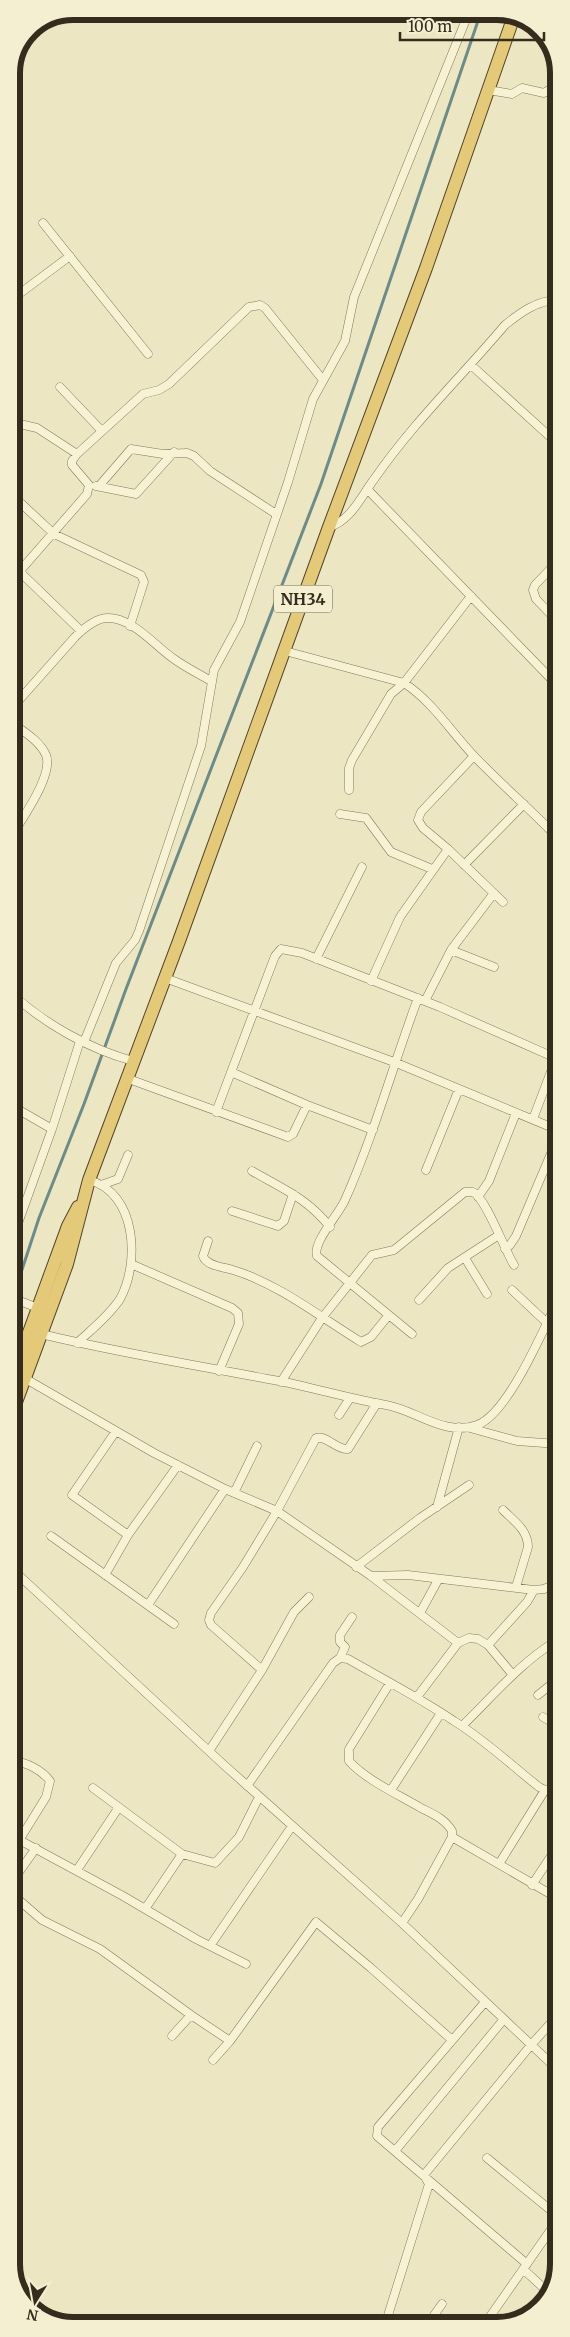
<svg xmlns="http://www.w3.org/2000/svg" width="570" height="2337" font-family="Merriweather,serif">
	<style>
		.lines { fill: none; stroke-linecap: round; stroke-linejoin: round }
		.stream { stroke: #6b8c89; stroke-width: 3 }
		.minor-casing { stroke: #85775a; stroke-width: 9 }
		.trunk-casing { stroke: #52442e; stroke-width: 14 }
		.minor { stroke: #f7f2d4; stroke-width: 8 }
		.trunk { stroke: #e4ca78; stroke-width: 12 }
		.labels { text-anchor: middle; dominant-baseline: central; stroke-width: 4; stroke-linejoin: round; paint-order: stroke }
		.shield { fill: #f4efd1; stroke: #6e6653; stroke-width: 1 }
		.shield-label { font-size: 16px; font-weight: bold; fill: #352c1d }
		.rim { fill: none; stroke: #352c1d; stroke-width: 6 }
	</style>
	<rect width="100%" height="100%" fill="#ece6c2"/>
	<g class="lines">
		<path class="stream" d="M13 1297 39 1218 84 1104 126 989 321 484 481 12"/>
		<g class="minor-casing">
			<path id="minor" d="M488 90 512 94 522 88 544 93 558 84
				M43 223 148 354
				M11 300 70 256
				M471 365 558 444
				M60 387 101 430
				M11 422 37 428 77 454
				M96 486 136 494 174 452
				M99 486 131 449 163 454 187 453 194 456 210 471 276 514
				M367 489 558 686
				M11 494 54 534 141 575 144 582 130 626
				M329 527C351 521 362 495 375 478 413 423 462 376 505 325 520 313 537 300 558 300
				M558 561 535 585 533 590 536 599 558 622
				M20 572 81 631
				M12 580 87 494 89 485 72 465V461L77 454 143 394 159 390 169 384 249 307 260 305 265 308 323 380
				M285 651 404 683C433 702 451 732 475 757 502 785 531 810 558 838
				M12 708 75 637C83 629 96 618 108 618 133 618 155 646 174 659 185 667 199 674 211 681
				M12 723C23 731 40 741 46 755 54 775 22 818 12 836
				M349 790V768L352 760 391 694 404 683 471 596
				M340 814 366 818 391 852 432 869
				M549 829 558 820
				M448 849 503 902
				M464 865 524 804
				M451 950 494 967
				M316 959 362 867
				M165 978 394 1062 558 1130
				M371 981 400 917 448 849 423 828 418 820 421 812 474 756
				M12 994C45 1024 89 1049 133 1061
				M425 1001 451 950 494 893
				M84 1042 116 963 135 940 139 931 201 746 214 670 240 622 288 482 313 399 345 341 354 297 469 12
				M231 1072 307 1105 373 1130
				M126 1078 288 1137 293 1134 307 1105
				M12 1106 52 1129
				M216 1112 275 956 281 949 302 953 440 1007 558 1059
				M533 1119 558 1053
				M426 1170 459 1089
				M252 1171C283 1189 307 1198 330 1227
				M101 1185 118 1179 128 1155
				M478 1197 489 1181 516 1113
				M232 1211 278 1226 284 1221 293 1194
				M12 1240 52 1129 80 1041
				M208 1241 203 1256C206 1266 224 1267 233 1270 279 1284 320 1317 361 1342L371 1337 388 1316
				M505 1249 510 1245 516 1236 558 1137
				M465 1258 487 1294
				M131 1264 232 1308 238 1313 239 1324 219 1371
				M512 1290 547 1323
				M12 1298 38 1308
				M419 1300 448 1268 499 1235
				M41 1334C120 1353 200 1366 279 1381 315 1388 350 1399 386 1405 416 1410 445 1437 477 1425 508 1414 543 1330 558 1300
				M412 1334 317 1256C312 1243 339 1214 345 1200 374 1135 393 1065 418 998
				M77 1343C91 1330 109 1316 120 1299 140 1263 137 1193 89 1180
				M26 1379 154 1453 225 1489 277 1511 371 1576 458 1643
				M281 1382 322 1318 372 1255 394 1250 465 1192C466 1192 472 1192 473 1192 486 1198 505 1251 514 1265
				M339 1415 350 1398
				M470 1428 517 1441 558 1444
				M116 1431 72 1495 128 1535
				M234 1493 257 1446
				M437 1507 459 1427
				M503 1510C514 1521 528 1530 528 1547L516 1587
				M51 1536 174 1624
				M356 1567 420 1518 469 1485
				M12 1569 224 1765 402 1923 559 2071
				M105 1575 128 1535 178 1465
				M371 1576 408 1575 534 1590 544 1589 558 1583
				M148 1605 225 1489
				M420 1613 438 1580
				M488 1645 527 1602 534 1590
				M340 1658 345 1647 340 1642V1635L352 1617
				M262 1670 211 1625 209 1620 211 1613 243 1567 277 1511 316 1438C327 1435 336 1450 348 1449L377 1403
				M390 1683 349 1749V1761C366 1780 399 1795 421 1808 433 1814 445 1819 452 1831V1837L418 1899 402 1923
				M538 1695 558 1679
				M417 1697 458 1643 469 1638 478 1639 488 1645 513 1675
				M543 1717 558 1726
				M462 1726C492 1697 520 1663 556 1641
				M209 1751 262 1670 294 1612 309 1597
				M12 1761C26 1762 42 1770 50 1781L46 1797 20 1839
				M247 1786 333 1663 340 1658 348 1659C383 1679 420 1698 454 1721 485 1740 511 1765 539 1787L545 1790 559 1787
				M93 1788 182 1854 215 1863 239 1837 259 1797
				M391 1790 441 1713
				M12 1836 123 1896 196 1939 246 1964
				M452 1837 559 1899
				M499 1864 545 1790
				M77 1870 117 1810
				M12 1882 36 1848
				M532 1885 559 1844
				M12 1894 42 1920 100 1949 191 2015
				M145 1909 182 1854
				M210 1946 292 1826
				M485 2002 378 2127 377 2136 527 2264
				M172 2036 191 2015 230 2041
				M213 2060 230 2041 316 1922 371 1968 452 2040
				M395 2151 504 2019
				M487 2158 559 2217
				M523 2269 548 2292
				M385 2325 429 2184 424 2175 531 2045 559 2014
				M427 2325 442 2304
				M484 2325 559 2218"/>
		</g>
		<g class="trunk-casing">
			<path id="trunk" d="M12 1379 68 1226 78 1207
				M12 1413 67 1264 89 1180 179 941 329 527 426 268 514 16"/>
		</g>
		<use href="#minor" class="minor"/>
		<use href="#trunk" class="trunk"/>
	</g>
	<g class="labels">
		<rect class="shield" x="274" y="585.5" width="58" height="27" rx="4"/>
		<g class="shield-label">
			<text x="303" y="599">NH34</text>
		</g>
	</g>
	<path d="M0 0H570V2337H0ZM73 20H497A53 53 0 0 1 550 73V2264A53 53 0 0 1 497 2317H73A53 53 0 0 1 20 2264V73A53 53 0 0 1 73 20Z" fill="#f4efd1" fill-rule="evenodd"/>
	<path class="rim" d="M73 20H497A53 53 0 0 1 550 73V2264A53 53 0 0 1 497 2317H73A53 53 0 0 1 20 2264V73A53 53 0 0 1 73 20Z"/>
	<g transform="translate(35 2302) rotate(191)" stroke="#f4efd1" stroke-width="4" paint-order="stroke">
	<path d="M0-4L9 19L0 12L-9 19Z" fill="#352c1d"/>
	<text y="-8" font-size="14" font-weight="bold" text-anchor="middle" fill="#352c1d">N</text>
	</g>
	<path d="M400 32v8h144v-8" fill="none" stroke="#352c1d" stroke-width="2.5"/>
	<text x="408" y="32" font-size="15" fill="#352c1d" stroke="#f4efd1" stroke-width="4" paint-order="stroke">100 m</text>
</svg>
